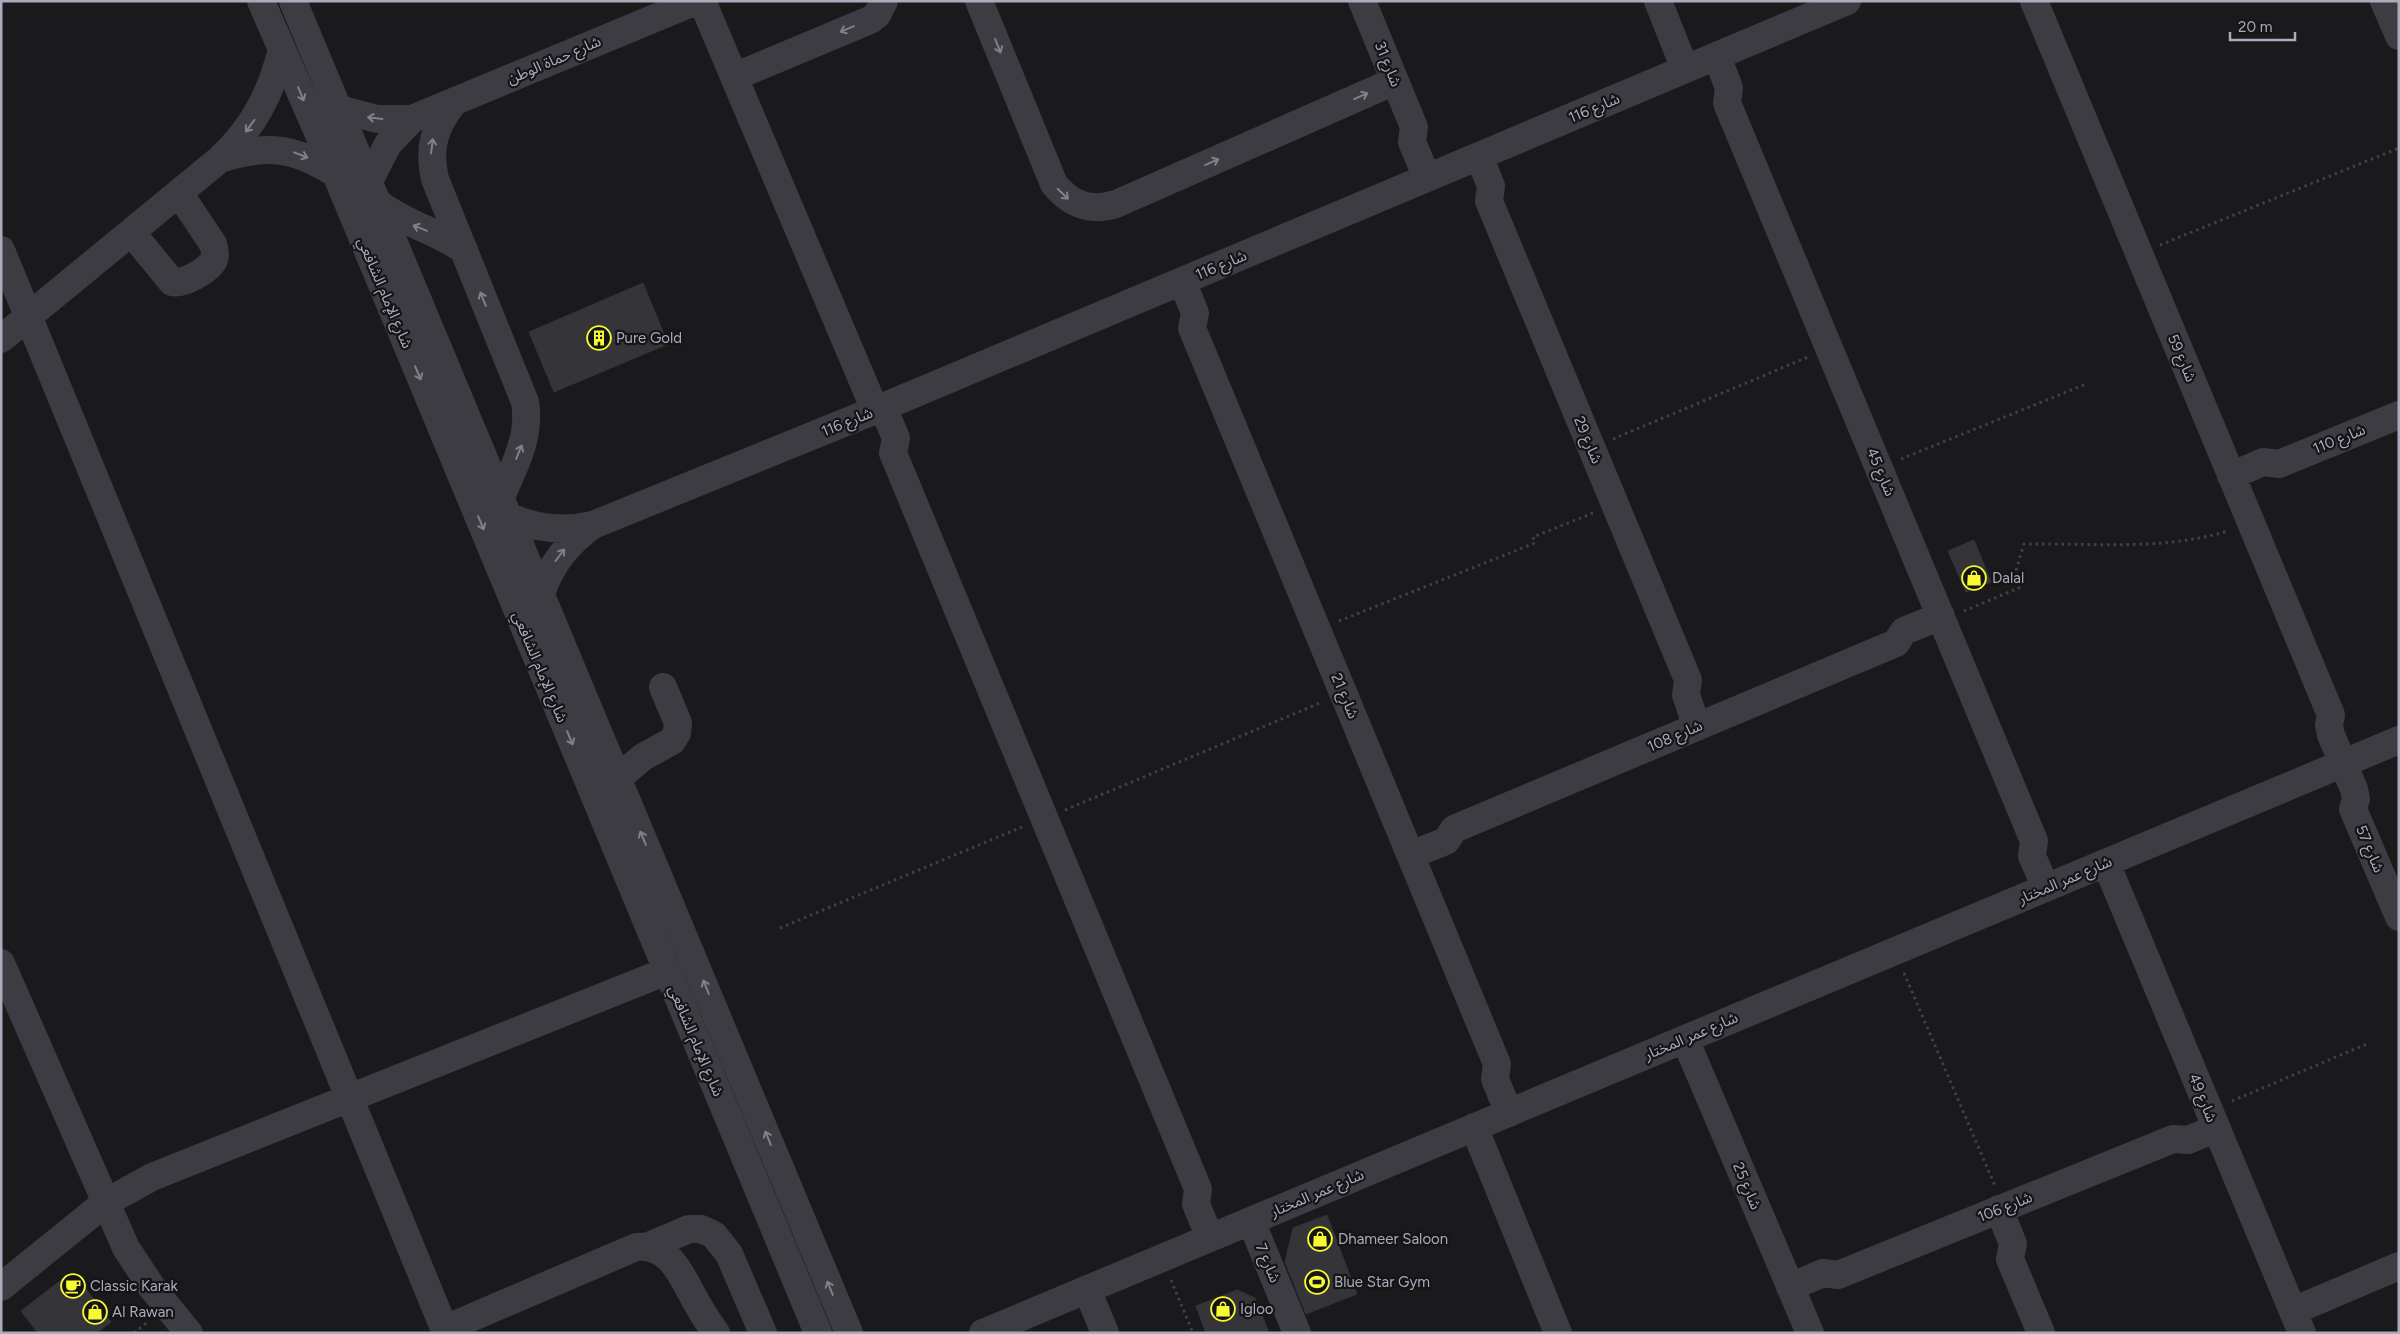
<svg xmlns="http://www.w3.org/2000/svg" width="2400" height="1334" font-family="Figtree,'Noto Sans Arabic',sans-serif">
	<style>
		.building { fill: #353438; stroke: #353338 }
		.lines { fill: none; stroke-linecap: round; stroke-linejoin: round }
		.path { stroke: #404048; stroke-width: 3; stroke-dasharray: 2.5 4; stroke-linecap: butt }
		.minor { stroke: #3d3c43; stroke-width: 28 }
		.oneway { stroke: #807f8c }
		.labels { text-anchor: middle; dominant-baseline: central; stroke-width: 4.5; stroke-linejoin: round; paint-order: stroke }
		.street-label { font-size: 15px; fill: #acabbc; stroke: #151417 }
		.poi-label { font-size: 15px; fill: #acabbc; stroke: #151417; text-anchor: start }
	</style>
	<rect width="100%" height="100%" fill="#1a191c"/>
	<path class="building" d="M643 283 668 344 554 392 529 332Z
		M1974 540 1991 582 1966 592 1948 551Z
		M1327 1215 1357 1294 1306 1314 1285 1262 1293 1228Z
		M65 1277 79 1280 111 1322 97 1333H38L21 1311Z
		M1237 1290 1255 1298 1269 1333H1206L1196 1306Z"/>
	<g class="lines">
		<path class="path" d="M2160 245 2399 148
			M1613 439 1808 357
			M1901 459 2086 384
			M1964 611 2019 588 2015 574 2024 544C2093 543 2162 551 2228 531
			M1339 621 1535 543 1533 537 1593 513
			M1065 810 1322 702
			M780 928 1022 827
			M1904 973 1995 1186
			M2232 1101 2369 1043
			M1171 1280 1193 1333
			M134 1333 149 1321"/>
		<path class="minor" d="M261 1 336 174 818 1333
			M293 1 849 1333
			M702 1 875 410
			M979 1 1054 184C1071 205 1090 212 1116 204L1395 81
			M1362 1 1414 127 1412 142 1427 178
			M1658 1 1685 69
			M2034 1 2331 715 2329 725 2331 735 2354 789 2356 799 2353 809 2399 917
			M2384 1 2399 36
			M1717 56 1729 88 1727 103 2034 841 2032 856 2046 888
			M734 77 870 20 877 15 884 1
			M454 102C434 127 428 148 435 179L525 402C531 437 514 466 501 497
			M339 109 377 119H412
			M1479 156 1491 186 1489 201 1688 680 1686 695 1697 727
			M220 159C266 144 295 147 336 174
			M369 181 388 144 412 119 696 1
			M378 203C405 224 437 231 464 250
			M131 232 172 282C183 285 209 270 214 260 216 255 215 250 213 244L179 193
			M1 250 446 1333
			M1182 281 1195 313 1192 328 1497 1064 1495 1079 1509 1113
			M1 339 220 159C253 128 271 94 282 49
			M883 407 896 438 893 453 1198 1189 1196 1204 1210 1238
			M2231 476 2263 462 2279 464 2399 415
			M508 516C536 529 563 532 593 525L883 407 1847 1
			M541 594C551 564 567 544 593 525
			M618 778 643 757 672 741 677 733 678 723 663 687
			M1411 855 1446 841 1454 829 1896 643 1904 631 1941 616
			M2106 863 2302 1333
			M1 963 126 1248 153 1289 189 1333
			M1685 1039 1810 1333
			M1474 1127 1558 1333
			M1999 1209 2013 1244 2010 1259 2041 1333
			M1251 1221 1297 1333
			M649 1246 689 1229H701L714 1235 729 1254 763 1333
			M1 1287 105 1203 152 1177 667 971
			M1790 1287 1823 1273 1838 1275 2173 1139 2188 1140 2215 1129
			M1087 1289 1105 1333
			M2293 1311 2399 1266
			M445 1329 636 1247C674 1243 684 1284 701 1310 705 1318 711 1325 716 1333
			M983 1333 2399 740"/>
	</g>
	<defs><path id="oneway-shaft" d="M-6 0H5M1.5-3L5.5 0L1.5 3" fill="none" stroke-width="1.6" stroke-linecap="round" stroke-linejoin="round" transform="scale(1.25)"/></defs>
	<g class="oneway">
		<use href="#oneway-shaft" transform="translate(847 29) rotate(157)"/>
		<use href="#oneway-shaft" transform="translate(998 46) rotate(68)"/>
		<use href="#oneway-shaft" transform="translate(301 94) rotate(67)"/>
		<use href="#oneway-shaft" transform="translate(1361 96) rotate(-24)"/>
		<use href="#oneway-shaft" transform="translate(375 118) rotate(-173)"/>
		<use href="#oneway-shaft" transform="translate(250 126) rotate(126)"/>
		<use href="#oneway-shaft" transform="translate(432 146) rotate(-83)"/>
		<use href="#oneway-shaft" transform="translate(301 155) rotate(21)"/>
		<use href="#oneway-shaft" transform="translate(1212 162) rotate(-24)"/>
		<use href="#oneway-shaft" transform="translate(1063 194) rotate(44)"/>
		<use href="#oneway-shaft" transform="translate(420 228) rotate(-158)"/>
		<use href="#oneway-shaft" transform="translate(483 299) rotate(-112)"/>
		<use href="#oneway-shaft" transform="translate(418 373) rotate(67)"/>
		<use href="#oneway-shaft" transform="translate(519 452) rotate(-68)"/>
		<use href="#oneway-shaft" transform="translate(481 523) rotate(67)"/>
		<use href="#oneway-shaft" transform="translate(560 555) rotate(-53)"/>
		<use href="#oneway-shaft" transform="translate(570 738) rotate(67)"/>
		<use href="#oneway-shaft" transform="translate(643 838) rotate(-113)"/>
		<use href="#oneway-shaft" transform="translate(706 987) rotate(-112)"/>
		<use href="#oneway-shaft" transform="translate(768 1138) rotate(-112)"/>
		<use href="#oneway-shaft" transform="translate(830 1288) rotate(-112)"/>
	</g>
	<defs>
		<g id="building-ring" transform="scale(1.25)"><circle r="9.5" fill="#151417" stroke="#f7f933" stroke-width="1.5"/><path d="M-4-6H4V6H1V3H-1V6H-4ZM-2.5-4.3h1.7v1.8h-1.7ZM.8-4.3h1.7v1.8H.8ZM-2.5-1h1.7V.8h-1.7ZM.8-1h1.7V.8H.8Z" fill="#f7f933"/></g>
		<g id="shop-ring" transform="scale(1.25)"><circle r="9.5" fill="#151417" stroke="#f7f933" stroke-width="1.5"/><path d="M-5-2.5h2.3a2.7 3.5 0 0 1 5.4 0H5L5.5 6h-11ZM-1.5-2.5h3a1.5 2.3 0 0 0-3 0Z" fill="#f7f933"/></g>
		<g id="stadium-ring" transform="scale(1.25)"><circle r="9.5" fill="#151417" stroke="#f7f933" stroke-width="1.5"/><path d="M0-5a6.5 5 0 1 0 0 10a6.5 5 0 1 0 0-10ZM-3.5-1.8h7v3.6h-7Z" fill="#f7f933"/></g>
		<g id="cafe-ring" transform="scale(1.25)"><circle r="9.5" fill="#151417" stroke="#f7f933" stroke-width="1.5"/><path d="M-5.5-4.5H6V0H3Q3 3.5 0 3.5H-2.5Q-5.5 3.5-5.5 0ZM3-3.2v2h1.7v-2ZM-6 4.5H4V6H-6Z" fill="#f7f933"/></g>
	</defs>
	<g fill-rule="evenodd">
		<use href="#building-ring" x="599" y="338"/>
		<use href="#shop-ring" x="1974" y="578"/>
		<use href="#shop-ring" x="1320" y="1239"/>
		<use href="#stadium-ring" x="1317" y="1282"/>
		<use href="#cafe-ring" x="73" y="1286"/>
		<use href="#shop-ring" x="1223" y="1309"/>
		<use href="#shop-ring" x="95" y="1312"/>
	</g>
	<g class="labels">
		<g class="street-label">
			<text transform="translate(554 60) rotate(-23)">شارع حماة الوطن</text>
			<text transform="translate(1388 64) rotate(68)">شارع 31</text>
			<text transform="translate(1594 108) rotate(-23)">شارع 116</text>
			<text transform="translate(1221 265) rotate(-23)">شارع 116</text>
			<text transform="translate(385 293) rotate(67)">شارع الإمام الشافعي</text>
			<text transform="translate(2182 358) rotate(67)">شارع 59</text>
			<text transform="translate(847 422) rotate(-22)">شارع 116</text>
			<text transform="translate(2339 439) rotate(-22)">شارع 110</text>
			<text transform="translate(1588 440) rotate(67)">شارع 29</text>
			<text transform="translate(1881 472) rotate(67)">شارع 45</text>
			<text transform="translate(540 667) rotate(67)">شارع الإمام الشافعي</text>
			<text transform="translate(1345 696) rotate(67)">شارع 21</text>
			<text transform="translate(1675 736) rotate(-23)">شارع 108</text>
			<text transform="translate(2370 849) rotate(67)">شارع 57</text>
			<text transform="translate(2065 880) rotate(-23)">شارع عمر المختار</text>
			<text transform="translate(1691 1036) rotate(-23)">شارع عمر المختار</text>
			<text transform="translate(696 1041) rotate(67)">شارع الإمام الشافعي</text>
			<text transform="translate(2203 1098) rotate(68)">شارع 49</text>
			<text transform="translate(1747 1186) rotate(67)">شارع 25</text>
			<text transform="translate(1317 1193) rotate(-23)">شارع عمر المختار</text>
			<text transform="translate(2005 1207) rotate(-22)">شارع 106</text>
			<text transform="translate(1268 1263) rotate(67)">شارع 7</text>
		</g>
		<g class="poi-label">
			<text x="616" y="338">Pure Gold</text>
			<text x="1992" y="578">Dalal</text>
			<text x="1338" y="1239">Dhameer Saloon</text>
			<text x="1334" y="1282">Blue Star Gym</text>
			<text x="90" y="1286">Classic Karak</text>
			<text x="1240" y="1309">Igloo</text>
			<text x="112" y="1312">Al Rawan</text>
		</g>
	</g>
	<rect width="2400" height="1334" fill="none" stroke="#acabbc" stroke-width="5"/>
	<path d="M2230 32v8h65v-8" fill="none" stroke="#acabbc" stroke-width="2.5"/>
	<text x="2238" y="32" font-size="15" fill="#acabbc" stroke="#151417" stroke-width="4" paint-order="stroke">20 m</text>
</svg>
